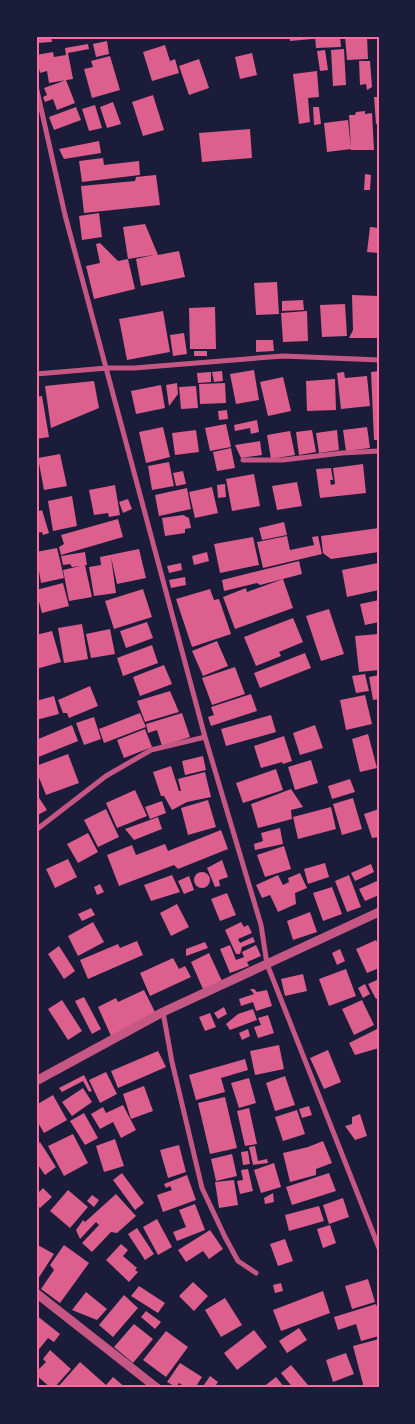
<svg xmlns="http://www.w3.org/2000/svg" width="415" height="1424" font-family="Montserrat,sans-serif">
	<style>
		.building { fill: #dd5f8e }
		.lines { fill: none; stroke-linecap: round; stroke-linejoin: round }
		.minor { stroke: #c65784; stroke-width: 5 }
		.tertiary { stroke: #c65784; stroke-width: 9 }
		.neatline { fill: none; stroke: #ff6b9d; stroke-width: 2 }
	</style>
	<rect width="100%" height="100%" fill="#1b1b3a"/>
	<path class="building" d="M36 36H51L52 42 36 43Z
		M289 36H312V39L290 41Z
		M315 36H340L341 47 316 48Z
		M345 36H367L368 59 347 60Z
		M107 41 109 54 96 57 93 44Z
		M88 44 89 49 68 53 73 79 49 83 47 71 40 73 36 55 53 52 54 57 66 55 65 48Z
		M165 45 170 61 175 59 179 73 152 81 143 52Z
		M344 49 346 85 333 86 331 50Z
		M325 50 328 70 320 71 317 51Z
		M252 53 257 75 240 79 235 57Z
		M110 56 120 90 92 98 84 69 93 67 91 61Z
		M199 59 209 88 189 95 179 66Z
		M359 61H370L372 87 367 90 366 84 360 85Z
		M317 71 319 97 308 98 310 122 299 124 293 74Z
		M66 80 75 103 57 110 53 99 45 102 43 97 47 95 44 88Z
		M153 95 164 130 143 136 132 102Z
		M374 97H379V124H376Z
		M113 102 121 124 107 128 100 107Z
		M95 105 102 128 89 131 82 109Z
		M76 107 81 120 54 130 49 117Z
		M313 107H319L321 124 314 125Z
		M365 111V114L372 113 374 150H351L349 115H355L356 112Z
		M348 120 351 149 327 152 324 123Z
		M250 129 252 158 202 162 199 133Z
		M99 141 101 153 64 159 59 149Z
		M103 158 104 165 139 161 140 175 82 182 79 161Z
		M365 174 371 175 370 190H364Z
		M156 175 160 205 84 213 81 186 135 181 136 177Z
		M99 213 102 237 82 240 79 216Z
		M145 224 158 255 179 251 185 277 141 286 136 259 153 255 128 259 123 227Z
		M370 227 379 228V253L367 252Z
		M100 243 118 261 128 259 135 289 94 299 86 266 100 263 96 244Z
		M277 282 279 314 256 315 254 283Z
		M352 295 379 296V338H349L353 330Z
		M303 300 304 310 282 311V301Z
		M345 304 347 336 322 337 320 305Z
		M215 307 216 349H190L189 308Z
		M163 311 170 352 127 360 119 319Z
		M307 311 308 341 283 342 281 313Z
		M184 333 187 354 173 356 170 335Z
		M256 340H273L274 351 256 352Z
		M194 351H207V356H194Z
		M254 370 259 400 236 404 230 374Z
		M222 371 223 381 214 382 212 372Z
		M379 371V440H374L371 372Z
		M211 372V382L198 383 197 373Z
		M344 372 345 378 367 376 370 406 341 409 337 373Z
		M283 377 291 411 268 416 260 382Z
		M335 379 336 410 307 411 306 381Z
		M94 381 99 408 51 428 45 386Z
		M177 383 178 394 169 406 166 385Z
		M225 383 226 403 200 404 199 384Z
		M161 385 165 408 136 414 131 391Z
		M196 386 198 408 181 409 179 387Z
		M42 396 49 437 36 439V397Z
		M227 410 228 419 219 420 218 411Z
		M257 420 259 432 251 434 250 428 235 431 234 425Z
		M226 424 231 447 210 451 205 428Z
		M163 427 170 457 146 463 139 432Z
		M367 427 370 448 346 451 343 430Z
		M196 430 199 452 175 455 172 433Z
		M312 430 316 452 299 455 296 432Z
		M337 430 339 450 319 453 316 433Z
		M290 431 295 455 271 459 267 435Z
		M260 441 262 455 241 458 235 445Z
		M231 448 235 468 217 471 213 452Z
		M60 454 67 486 44 490 38 458Z
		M169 462 174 486 152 490 148 466Z
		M363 464 366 493 320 498 316 469 331 468 333 480H330L331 485 335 484 333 468Z
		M183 471 186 484 176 486 173 473Z
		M254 474 260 506 232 511 226 479Z
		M297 482 302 506 277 510 272 486Z
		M225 484 226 497 218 498 217 485Z
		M115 485 120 515 109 517 108 513 94 515 89 490Z
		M212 487 218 513 195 518 189 492Z
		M187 488 191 509 159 516 155 495Z
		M72 496 77 526 53 531 48 501Z
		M128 499 132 509 123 513 119 502Z
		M42 510 49 533 43 535 42 532 36 533V512Z
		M183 515 189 518 191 528 185 529V533L165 536 162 518Z
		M118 519 123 537 61 555 59 547 64 544 61 535Z
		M284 522 287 535 262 540 259 528Z
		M379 528V552L331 559 323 553 321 536Z
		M287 536 290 550 314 545 312 537 318 536 322 554 263 568 257 542Z
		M253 537 259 565 220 573 214 544Z
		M57 548 59 556H58H59L64 578 41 583 36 552Z
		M139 549 146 578 117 584 111 557 116 593 94 596 89 567 101 565 100 557Z
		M85 552 87 565H85L92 597 69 601 63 570 80 566 72 567 70 564 63 565 61 556Z
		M207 552 209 561 194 565 192 556Z
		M299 561 302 574 260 585 257 583 224 591 222 580Z
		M181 563 182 570 169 573 167 566Z
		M378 563 379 590 347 597 342 570Z
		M185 577 186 585 171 588 169 580Z
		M283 579 293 608 235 629 223 597 246 588 247 592Z
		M63 583 69 606 42 613 36 590Z
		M143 589 152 617 114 629 105 601Z
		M210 589 214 600 219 599 231 634 192 647 176 599Z
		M379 600V622L365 625 360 604Z
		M329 609 344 654 321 661 306 616Z
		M293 618 303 642 279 652 281 656 256 666 244 637Z
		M147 622 153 638 126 648 120 631Z
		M82 624 88 659 64 663 58 628Z
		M110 629 115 654 91 658 86 634Z
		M52 631 61 662 36 669V635Z
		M378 634 379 670 359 672 355 636Z
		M217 641 228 666 203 676 192 651Z
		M152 645 158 663 123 676 117 658Z
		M305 653 311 668 260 688 254 673Z
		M164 665 172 684 140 696 133 677Z
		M235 667 245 694 212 705 202 678Z
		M365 674 369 691 356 693 352 676Z
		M379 675V699L373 700 369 677Z
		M90 686 98 706 69 718 67 713H63L58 700Z
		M170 691 179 712 145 722 137 701Z
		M251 694 257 711 211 726 208 717 214 715 211 707Z
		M365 695 372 724 346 730 340 700Z
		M54 696 59 714 36 720V701Z
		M140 713 146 727 104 743 99 729Z
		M182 713 190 737 162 746 157 730 148 733 146 724Z
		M271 715 276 732 226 746 221 729Z
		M94 717 101 739 84 745 76 723Z
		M72 725 78 741 36 758V740Z
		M315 725 323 748 300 755 293 733Z
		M145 729 152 747 124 758 117 740Z
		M368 734 377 768 360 772 352 739Z
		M284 736 292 761 283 764 282 762 261 768 254 746Z
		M68 754 79 783 46 795 36 770V766Z
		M203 756 206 770 185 775 182 761Z
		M311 760 318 783 295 790 288 767Z
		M171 766 179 791H181L178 779 205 772 211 797 187 802 172 810 164 796H161L153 772Z
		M276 769 283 790 243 803 236 783Z
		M350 779 355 792 332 799 328 786Z
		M291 789 303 807 291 810 292 819 258 828 251 804Z
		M135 790 147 816 117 828 106 803Z
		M36 793 47 810 36 816Z
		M353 798 362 829 342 835 333 804Z
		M208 800 216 827 188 835 181 808Z
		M162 801 166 813 150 819 145 807Z
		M331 807 336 829 298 839 293 817Z
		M106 809 119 837 98 847 84 820Z
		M379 809V837L372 838 364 814Z
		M158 817 162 829 134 840 125 829Z
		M280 828 283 844 255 850 254 844 263 841 261 833Z
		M221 830 228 849 178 869 174 865 119 886 107 855 132 845 136 855 165 844 168 851Z
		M88 833 98 852 78 863 67 844Z
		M284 846 291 869 265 877 257 855Z
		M68 859 77 877 55 888 46 869Z
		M222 860 228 877 219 880 220 886 215 887 207 868Z
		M325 863 329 877 308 884 304 869Z
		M371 864 374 872 355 881 351 873Z
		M194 880a8 8 0 1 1 16 0a8 8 0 1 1-16 0Z
		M300 873 307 888 295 893 296 904 278 912 270 895 262 898 256 885 278 875 283 885 289 882 288 878Z
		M172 875 180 892 151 901 144 885Z
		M349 875 361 907 347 912 335 881Z
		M189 876 194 890 184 894 178 881Z
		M377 881 379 886V895L365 901 359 889Z
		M100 884 104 892 97 895 94 887Z
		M332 887 342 914 323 921 313 893Z
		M227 893 236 915 220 921 211 899Z
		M177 904 189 927 171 936 160 913Z
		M91 908 95 915 82 921 78 914Z
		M310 912 317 932 293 940 287 921Z
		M93 922 104 942 78 956 68 936Z
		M241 922 244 927 248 925 252 933 238 939 240 943 253 937 255 942 242 947 240 954H236L225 930Z
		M376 940 379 946V968L367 973 356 949Z
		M137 941 143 955 88 979 80 960 118 944 120 948Z
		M205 942 208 948 186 956V949Z
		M230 945 236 960 244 957 242 952 256 945 261 956 247 962 249 966 230 973 220 949Z
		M59 946 75 971 64 979 48 954Z
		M340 949 345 961 337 965 332 953Z
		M209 953 222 981 203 989 191 962Z
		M173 958 179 969 185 966 191 977 150 996 140 973Z
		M346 969 356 996 329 1006 319 979Z
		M303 974 307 991 285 996 281 979Z
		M379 979V998L376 999 368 984Z
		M365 984 370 994 363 998 358 988Z
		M250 989H254L257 992 267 990 272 1006 256 1011 253 1002 241 1006 239 999 254 994Z
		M144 990 156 1014 111 1036 98 1007 116 998 118 1002Z
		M84 997 101 1029 92 1034 75 1001Z
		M62 1000 82 1031 68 1040 48 1009Z
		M362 1000 374 1025 354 1035 342 1009Z
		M224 1007 227 1014 218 1019 214 1013Z
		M253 1009 257 1020 230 1030 226 1024 238 1014Z
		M210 1013 216 1027 205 1031 199 1017Z
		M268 1015 274 1033 258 1038 254 1027 261 1025 258 1018Z
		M379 1028V1048L355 1055 349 1043Z
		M248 1029 250 1036 242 1040 239 1033Z
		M279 1045 284 1069 255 1075 250 1051Z
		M328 1050 341 1082 324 1089 310 1058Z
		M158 1051 166 1067 118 1088 111 1071Z
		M245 1059 248 1070 221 1078 225 1092 196 1100 189 1075Z
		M106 1072 117 1094 100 1103 89 1080Z
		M84 1075 92 1091 89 1092 83 1081 62 1092 59 1088Z
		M285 1076 295 1105 275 1111 266 1083Z
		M249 1078 256 1103 239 1108 231 1083Z
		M144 1086 153 1111 131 1119 123 1094Z
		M83 1088 92 1102 72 1116 62 1102Z
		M53 1095 67 1120 44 1133 36 1119V1105Z
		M225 1097 237 1148 210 1154 198 1103Z
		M123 1105 136 1130 121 1138 113 1122 100 1129 91 1114 103 1107 106 1113Z
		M309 1106 312 1115 302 1118 299 1109Z
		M249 1108 257 1144 245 1146 237 1111Z
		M297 1110 305 1134 283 1141 275 1117Z
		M84 1113 98 1138 85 1145 70 1121Z
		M360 1114 367 1136 355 1140 345 1126 352 1124V1117Z
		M73 1134 88 1163 64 1176 48 1146Z
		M115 1139 124 1166 104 1172 96 1146Z
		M323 1141 332 1163 316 1169V1175L290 1182 283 1153 308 1147Z
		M40 1142 56 1167 45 1175 36 1162V1145Z
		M179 1145 186 1172 168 1178 160 1150Z
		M255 1146 258 1161 267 1159 268 1163 253 1165 249 1147Z
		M248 1151 250 1164 243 1165 241 1152Z
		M232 1154 237 1176 216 1181 211 1159Z
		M274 1163 281 1187 261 1193 254 1170Z
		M248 1169 253 1191 240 1194 237 1181 243 1180 241 1170Z
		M122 1173 144 1203 135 1210 113 1180Z
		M329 1173 336 1191 292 1205 286 1187Z
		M187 1175 196 1200 163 1212 157 1195 172 1190 170 1186 166 1188 164 1184Z
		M234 1180 238 1205 219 1208 215 1182Z
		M43 1188 52 1197 40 1208 36 1204V1195Z
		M68 1190 88 1207 70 1228 50 1211Z
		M273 1193 274 1202 265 1204 264 1198Z
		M116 1194 136 1216 117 1233 111 1232 92 1252 82 1243 99 1225 96 1222 80 1239 76 1230 83 1220 85 1222Z
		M92 1195 99 1200 94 1207 87 1201Z
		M343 1198 349 1217 329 1224 323 1205Z
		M195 1204 205 1230 177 1241 173 1232 186 1227 179 1210Z
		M319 1206 324 1221 289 1231 285 1215Z
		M157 1219 172 1247 158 1255 143 1227Z
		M330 1225 336 1243 323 1248 317 1229Z
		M137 1228 154 1254 145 1260 128 1234Z
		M210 1230 223 1249 209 1259 203 1251 186 1262 178 1250Z
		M285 1239 293 1261 278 1266 270 1244Z
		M36 1244 54 1254 36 1282Z
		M121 1244 128 1250 123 1256 137 1268 135 1270 138 1272 129 1282 106 1260Z
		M64 1245 89 1263 60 1303 41 1289 54 1270 50 1265Z
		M368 1279 375 1302 352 1309 345 1286Z
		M193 1282 208 1296 194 1311 179 1296Z
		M281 1283 283 1291 275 1293 273 1285Z
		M139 1286 165 1303 158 1313 131 1296Z
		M323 1291 330 1313 281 1331 273 1310Z
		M86 1292 107 1309 97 1320 72 1310Z
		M124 1295 138 1308 113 1337 99 1325Z
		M225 1298 242 1325 221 1337 205 1310Z
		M376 1304 379 1312V1336L361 1341 356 1324 338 1330 334 1317Z
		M146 1311 161 1322 155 1329 141 1317Z
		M36 1315 60 1334 54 1342 48 1338 36 1353Z
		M134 1324 153 1339 133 1363 114 1347Z
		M299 1328 307 1340 287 1353 279 1341Z
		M254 1330 267 1347 237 1370 224 1353Z
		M166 1331 188 1347 166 1377 143 1360Z
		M379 1339V1388H364L353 1346Z
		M50 1350 71 1369 54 1388H51L36 1375V1372L46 1362 43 1359Z
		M346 1353 354 1374 333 1382 326 1360Z
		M80 1362 106 1385 103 1388H70L68 1385 65 1388H57Z
		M180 1363 202 1377 195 1388H187L179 1383 176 1387 167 1382Z
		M291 1365 308 1385 304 1388H293L281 1373Z
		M210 1376 218 1382 214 1388H202Z
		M113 1377 126 1388H110L106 1385Z
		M276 1377 285 1388H262Z"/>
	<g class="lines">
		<path class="minor" d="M36 86 65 215 205 737 261 925 267 964 379 1248
			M36 374 107 368H134L283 356 379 360
			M243 460H283L342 453 379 451
			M36 830 106 776 151 750 205 737
			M163 1012 172 1062 202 1188 225 1237 238 1261 256 1273"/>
		<path class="tertiary" d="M36 1081 163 1012 379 912
			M36 1293 157 1388"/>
	</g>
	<rect width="415" height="1424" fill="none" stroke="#1b1b3a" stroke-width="75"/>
	<rect x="38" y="38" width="340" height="1348" class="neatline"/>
</svg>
